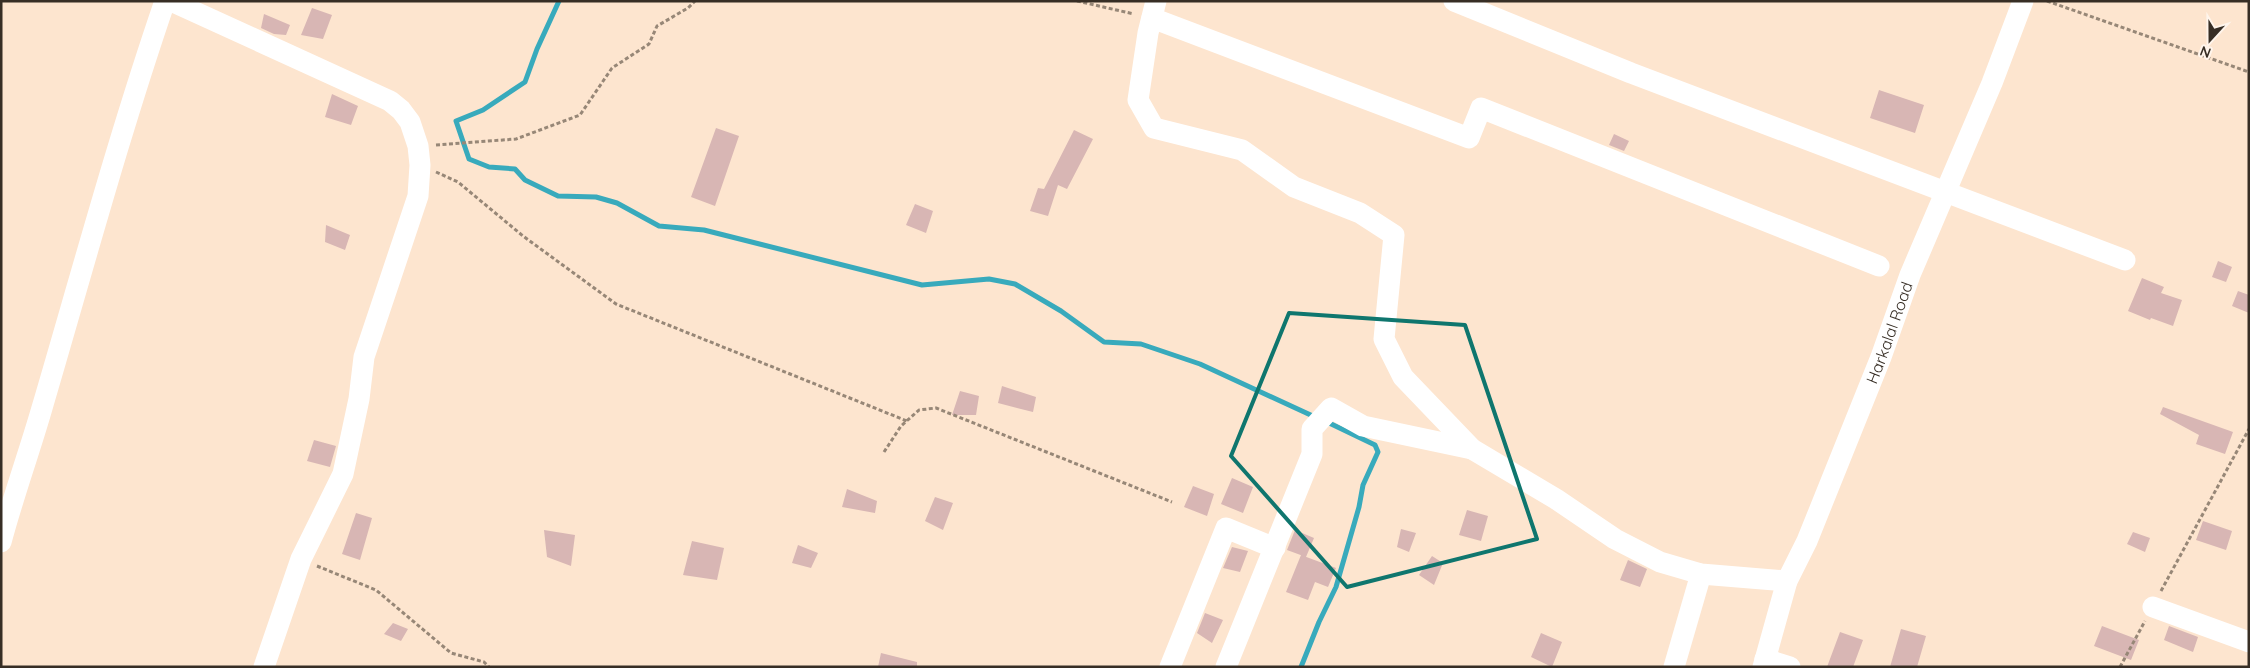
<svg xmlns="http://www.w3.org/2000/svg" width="2250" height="668" font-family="Quicksand,sans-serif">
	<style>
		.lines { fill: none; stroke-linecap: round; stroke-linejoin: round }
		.stream { stroke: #38aabc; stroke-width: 5 }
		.building { fill: #d8b6b4 }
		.path { stroke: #978777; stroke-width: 3; stroke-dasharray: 4 2.5; stroke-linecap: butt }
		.minor { stroke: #fff; stroke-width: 21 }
		.marked { fill: none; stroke: #0f766e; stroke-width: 4; stroke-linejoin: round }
		.labels { text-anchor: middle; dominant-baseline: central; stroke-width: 5; stroke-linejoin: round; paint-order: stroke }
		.street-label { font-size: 16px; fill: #372e25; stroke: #fff5ec }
	</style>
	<rect width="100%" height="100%" fill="#fde5cf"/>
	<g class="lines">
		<path class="stream" d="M559 1 537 49 525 82 483 110 456 121 469 159 489 167 515 169 525 180 558 196 596 197 617 203 659 226 704 230 922 285 989 279 1015 284 1061 311 1104 342 1141 344 1200 364 1315 417
			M1301 667 1319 622 1336 587 1359 507 1363 485 1378 452 1375 445 1325 421"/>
	</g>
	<path class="building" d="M312 8 332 15 323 39 301 35Z
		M264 14 290 25 286 35 274 34 261 28Z
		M1879 90 1924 105 1915 133 1870 118Z
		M332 94 358 106 351 125 325 117Z
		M716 128 739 136 715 206 691 197Z
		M1074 130 1093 139 1067 189 1058 185 1048 216 1030 211 1038 188 1044 189Z
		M1614 134 1629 141 1624 151 1609 145Z
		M915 204 933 211 926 233 906 225Z
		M326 225 350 235 345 250 325 242Z
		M2218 261 2232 267 2226 282 2212 277Z
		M2142 278 2164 287 2161 293 2182 300 2173 326 2151 318 2150 320 2128 311Z
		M2238 291 2249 295V313L2232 306Z
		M1002 386 1036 397 1033 412 998 403Z
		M960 391 979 396 976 415H952Z
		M2163 407 2233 432 2225 454 2196 444 2199 435 2160 414Z
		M314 440 336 446 330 467 307 461Z
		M1232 478 1253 487 1243 513 1221 504Z
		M1193 486 1214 494 1207 516 1184 507Z
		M847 489 877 501 875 513 842 507Z
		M935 497 953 503 943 530 925 521Z
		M1467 510 1488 516 1481 541 1459 535Z
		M356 513 372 518 360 560 342 554Z
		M2203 521 2232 531 2226 550 2196 540Z
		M1401 529 1416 533 1409 552 1397 547Z
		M544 530 575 535 571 566 547 557Z
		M1295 530 1314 538 1306 557 1287 550Z
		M2133 532 2150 538 2145 552 2127 544Z
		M692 541 724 548 717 580 683 575Z
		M798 545 818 553 811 568 792 563Z
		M1232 547 1248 551 1240 572 1223 568Z
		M1301 555 1336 568 1328 587 1315 582 1308 600 1286 592Z
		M1432 556 1443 563 1434 585 1419 575Z
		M1628 560 1647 569 1640 587 1620 580Z
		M1205 613 1223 620 1212 643 1197 633Z
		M393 623 408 629 401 641 384 634Z
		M2102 626 2139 640 2131 660 2094 646Z
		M2169 626 2198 637 2193 652 2164 640Z
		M1901 629 1926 636 1917 667H1890Z
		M1840 632 1863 640 1853 667H1827Z
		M1541 633 1562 642 1552 667 1531 657Z
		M881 653 917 662V667H878Z"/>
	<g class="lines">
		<path class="path" d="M1077 1 1134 14
			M2047 1 2249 72
			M436 145 516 139 580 115 612 68 649 44 657 26 688 8 695 1
			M436 172 458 182 523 236 616 304 907 421
			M884 452 901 426 919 410 936 408 1172 502
			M317 566 376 590 451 653 484 662 489 667
			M2161 591 2249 429
			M2120 667 2145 621"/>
		<g class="minor">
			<path d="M171 1 390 101 401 110 410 122 418 146 420 165 418 196 364 357 359 399 343 474 301 559 264 667"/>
			<path d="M1156 1 1148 33 1138 100 1154 128 1242 150 1294 187 1360 213 1394 235 1384 339 1403 377 1472 449 1556 499 1615 539 1660 562 1701 574 1787 581"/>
			<path d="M1454 1 1631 73 2125 260"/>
			<path d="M1152 18 1469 138 1481 108 1879 266"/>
			<path d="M1 542C13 497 29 453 42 408 82 272 119 135 165 1"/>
			<path d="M2153 607 2249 642"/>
			<path d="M1765 659 1790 667"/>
			<path d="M1170 667 1226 528 1275 548"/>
			<path d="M1226 667 1312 454V429L1331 408 1363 426 1472 449"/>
			<path d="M1674 667 1701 574"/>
			<path id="s1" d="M1763 667 1787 581 1807 541 1881 357 1910 275 1992 83 2023 1"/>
		</g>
	</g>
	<path class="marked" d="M1289 313 1465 325 1537 539 1347 587 1231 456Z"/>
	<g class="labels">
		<g class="street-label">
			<text stroke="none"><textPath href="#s1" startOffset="358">Harkalal Road</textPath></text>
		</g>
	</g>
	<rect width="2250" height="668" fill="none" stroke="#372e25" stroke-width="5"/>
	<g transform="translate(2210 40) rotate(201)" stroke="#fff5ec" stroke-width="4" paint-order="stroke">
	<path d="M0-4L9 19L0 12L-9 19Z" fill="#372e25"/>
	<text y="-8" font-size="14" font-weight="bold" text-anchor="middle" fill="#372e25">N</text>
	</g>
</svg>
